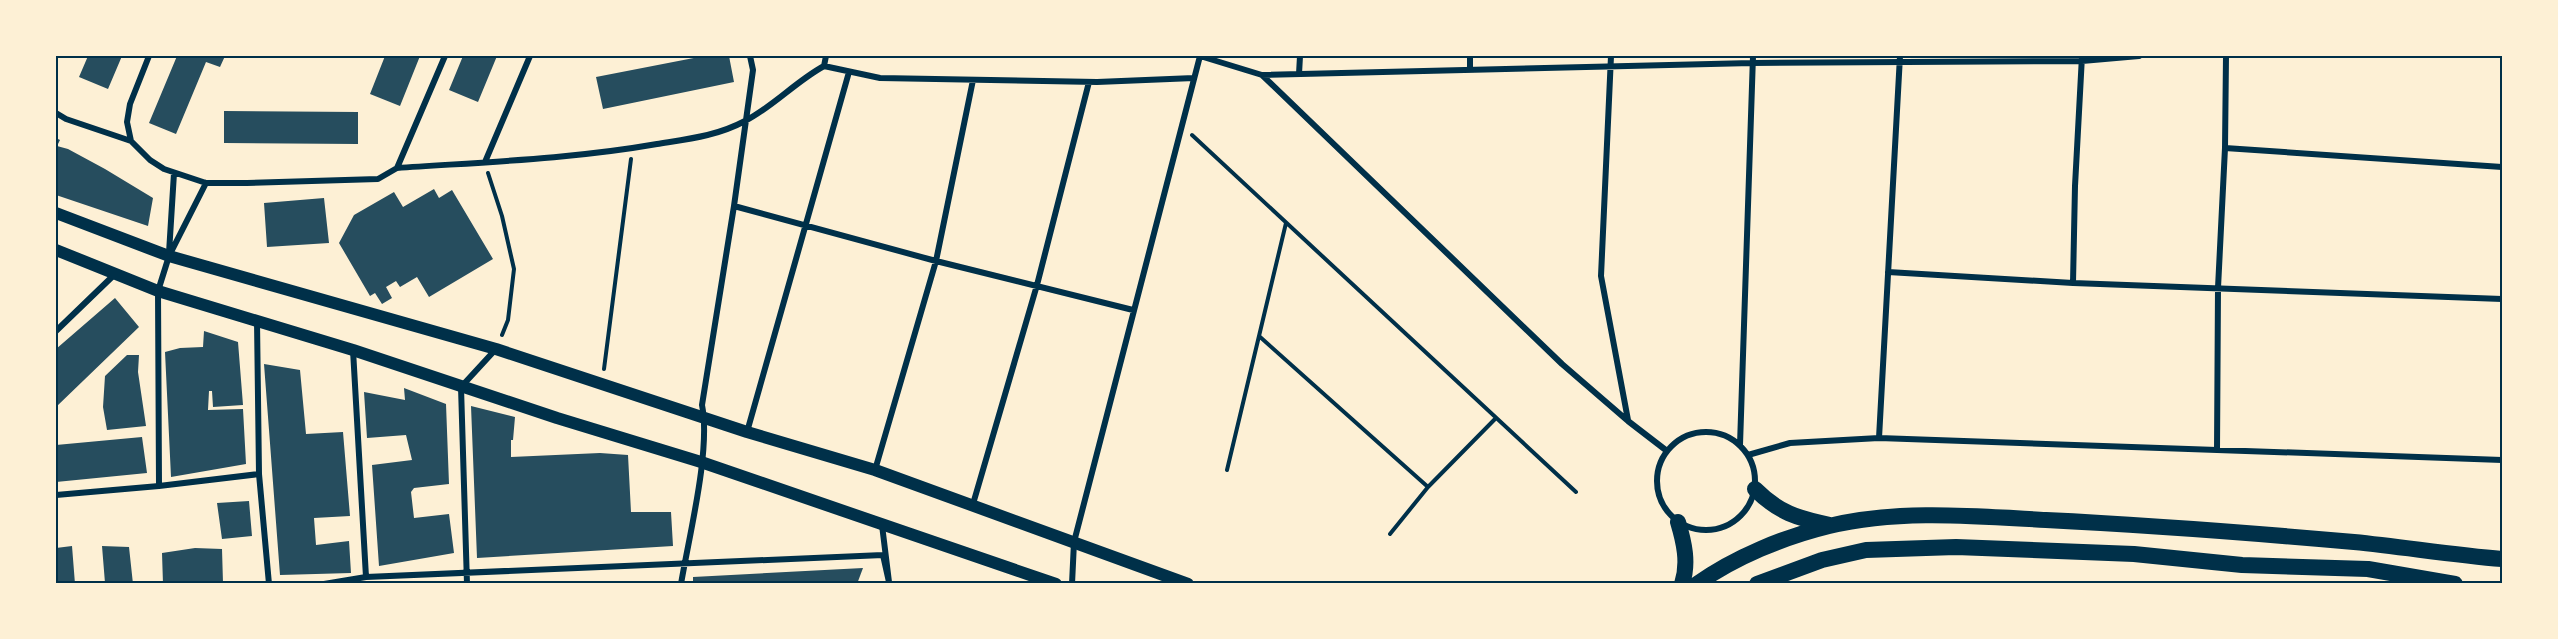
<svg xmlns="http://www.w3.org/2000/svg" width="2558" height="639" font-family="'Golos Text',sans-serif">
	<style>
		.building { fill: #264d5e }
		.lines { fill: none; stroke-linecap: round; stroke-linejoin: round }
		.path { stroke: #003049; stroke-width: 4 }
		.minor { stroke: #003049; stroke-width: 6 }
		.secondary { stroke: #003049; stroke-width: 12 }
		.trunk { stroke: #003049; stroke-width: 16 }
		.neatline { fill: none; stroke: #003049; stroke-width: 2 }
	</style>
	<rect width="100%" height="100%" fill="#fdf0d5"/>
	<path class="building" d="M88 56H122L108 89 79 77Z
		M177 56H225L220 67 206 62 176 134 149 123Z
		M385 56H420L400 106 370 94Z
		M463 56H497L478 102 449 90Z
		M704 56H729L734 82 603 109 596 77Z
		M224 111 358 112V144L224 143Z
		M56 138 60 140 57 146 68 149 105 169 153 198 148 226 56 195Z
		M434 189 439 198 452 190 493 259 429 297 417 277 400 287 396 281 386 287 392 298 382 304 375 293 370 296 339 243 354 215 394 192 403 207Z
		M324 198 329 243 267 247 264 203Z
		M115 298 139 327 56 407V349Z
		M204 331 238 342 243 405 213 407 212 391H209L208 410 243 409 246 464 171 477 165 352 180 348 203 347Z
		M127 355H139L138 372 146 426 107 430 103 407 105 376Z
		M264 364 300 370 306 434 343 432 350 516 314 518 316 545 349 541 351 573 280 575Z
		M404 388 446 404 449 484 414 488 411 492 414 518 449 514 454 553 379 566 372 465 412 460 406 435 367 438 364 392 405 400Z
		M471 406 515 417 513 440H511V457L600 453 628 455 631 512H671L673 546 477 558Z
		M142 437 147 473 56 482V445Z
		M249 501 252 536 222 539 217 503Z
		M72 546 75 584H56V548Z
		M102 546 129 547 133 584 105 583Z
		M195 548 222 549 223 583 163 584 162 553Z
		M863 568 857 584H693V577Z"/>
	<g class="lines">
		<path class="path" d="M1192 135 1576 492
			M488 173 502 216 514 269 508 320 502 335
			M1259 336 1428 487
			M604 369 631 159
			M1227 470 1286 223
			M1390 534 1428 487 1496 418"/>
		<path class="minor" d="M149 56 130 104 127 122 131 141 150 160 164 169 206 183H247L378 179 397 168C484 162 572 159 657 144 688 139 717 136 745 121 774 106 795 82 824 66L826 56
			M1611 56 1601 276 1628 420
			M824 66 880 78 1097 82 1194 78
			M1470 70V56
			M1299 74 1300 56
			M1262 75 1752 63 2082 61 2139 56
			M56 113 66 119 131 141
			M2225 148 2502 167
			M485 162 530 56
			M397 168 445 56
			M734 206 936 261 1133 310
			M169 253 174 173
			M1888 272 2073 283 2502 299
			M2073 283 2075 186 2082 56
			M257 321 259 474 269 584
			M56 331 114 275
			M353 350 366 577
			M1657 481a49 49 0 1 1 98 0a49 49 0 1 1-98 0Z
			M747 432 849 72
			M1879 438 1900 56
			M1740 445 1753 56
			M2217 450 2218 288 2225 148 2226 56
			M1748 455 1790 443 1879 438 2502 460
			M875 470 936 261 973 80
			M159 486 158 291 169 256 206 183
			M56 495 159 486 259 474
			M973 504 1037 285 1089 82
			M324 584 366 577 883 555 889 582 882 525
			M467 584 461 387 496 349
			M681 584C689 536 711 450 702 405L734 206 753 70 750 56
			M1072 584 1074 542 1200 56 1262 75 1562 364 1628 421 1667 451"/>
		<path class="secondary" d="M56 213 169 256 496 349 747 432 875 470 1188 584
			M56 250 158 291 353 350 557 418 701 462 1056 584"/>
		<path class="trunk" d="M1755 489C1779 513 1797 518 1830 525
			M1678 522C1684 542 1689 563 1682 584
			M1697 584C1735 557 1784 537 1829 526 1899 509 1975 516 2046 520 2149 525 2252 533 2354 542 2404 547 2453 555 2502 559
			M1757 584 1822 560 1866 550 1956 547 2134 554 2242 565 2368 569 2455 584"/>
	</g>
	<rect width="2558" height="639" fill="none" stroke="#fdf0d5" stroke-width="114"/>
	<rect x="57" y="57" width="2444" height="525" class="neatline"/>
</svg>
